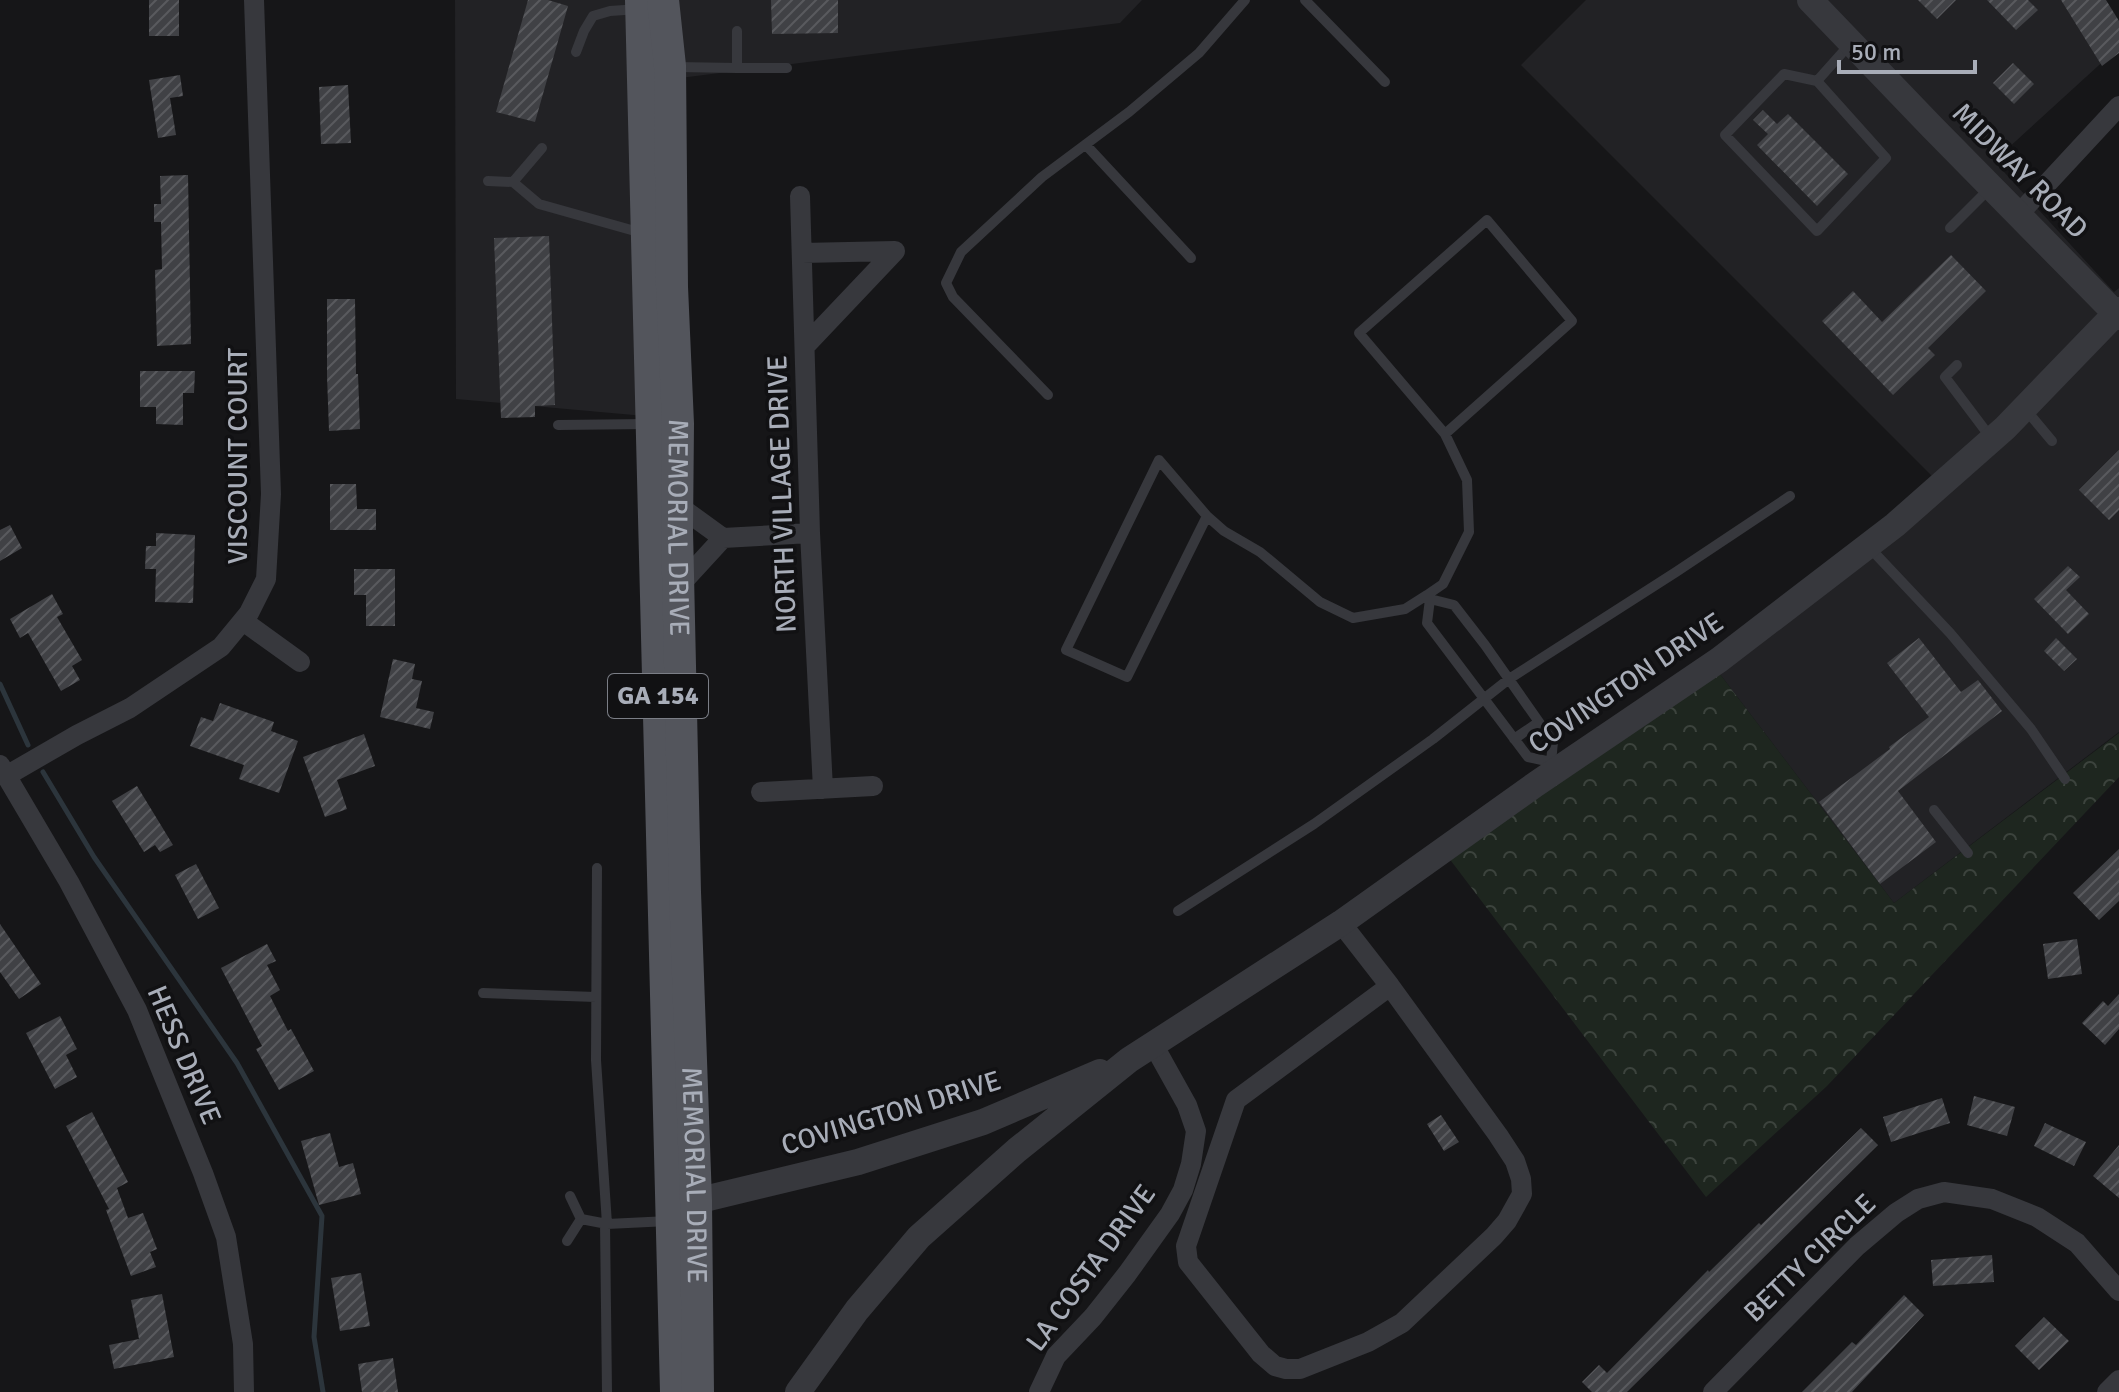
<svg xmlns="http://www.w3.org/2000/svg" width="2119" height="1392" font-family="Signika,sans-serif">
	<style>
		.built { fill: #222225 }
		.forest { fill: url(#forest-crowns) }
		.lines { fill: none; stroke-linecap: round; stroke-linejoin: round }
		.stream { stroke: #2c353c; stroke-width: 5 }
		.building { fill: url(#building-hatch) }
		.service { stroke: #37383d; stroke-width: 10 }
		.minor { stroke: #37383d; stroke-width: 20 }
		.tertiary { stroke: #37383d; stroke-width: 26 }
		.primary { stroke: #53555c; stroke-width: 32 }
		.labels { text-anchor: middle; dominant-baseline: central; stroke-width: 7; stroke-linejoin: round; paint-order: stroke }
		.shield { fill: #111113; stroke: #7b7e86; stroke-width: 2 }
		.shield-label { font-size: 26px; font-weight: bold; fill: #a8adb8 }
		.street-label { font-size: 28px; fill: #a8adb8; stroke: #111113 }
	</style>
	<defs>
		<pattern id="forest-crowns" width="20" height="18" patternUnits="userSpaceOnUse" patternTransform="scale(2)"><rect width="20" height="18" fill="#1e261f"/><path d="M2 6a3 3 0 1 1 6 0M12 15a3 3 0 1 1 6 0" fill="none" stroke="#3c433d"/></pattern>
		<pattern id="building-hatch" width="6" height="6" patternUnits="userSpaceOnUse" patternTransform="scale(2)"><rect width="6" height="6" fill="#404145"/><path d="M-1 1l2-2M0 6l6-6M5 7l2-2" fill="none" stroke="#595a5e"/></pattern>
	</defs>
	<rect width="100%" height="100%" fill="#161618"/>
	<path class="built" d="M455 0H1142L1120 23 656 81 667 418 456 399Z
		M1586 0H2071L2109 56 1994 161 2114 292 2119 288V732L1894 903 1710 661 1937 481 1521 65Z"/>
	<path class="forest" d="M1710 661 1894 903 2119 733V777L1827 1086 1706 1197 1439 845Z"/>
	<g class="lines">
		<path class="stream" d="M0 684 28 745
			M43 772 94 857 237 1063 322 1216 314 1337 323 1392"/>
	</g>
	<path class="building" d="M149 0H179V36H149Z
		M528 0H548L568 6 535 122 496 112Z
		M771 0H838V33L772 34Z
		M1918 0H1956L1937 19Z
		M1987 0H2028L2038 10 2016 30Z
		M2061 0H2106L2119 21V53L2102 66Z
		M2013 63 2034 84 2014 104 1993 83Z
		M180 75 183 96 170 98 176 135 158 138 149 80Z
		M348 85 351 143 321 144 319 87Z
		M1763 110 1777 124 1788 114 1848 174 1817 206 1757 145 1768 134 1753 120Z
		M188 175 191 344 157 346 155 270 162 269 161 222H154V204H161L160 176Z
		M549 236 555 405 535 406V417L501 418 494 238Z
		M1951 255 1986 291 1928 348 1935 355 1893 395 1822 321 1853 291 1882 322Z
		M327 299H355L356 374H358L360 429 329 431 327 376Z
		M140 371H195L194 393H183V425L156 424V407H140Z
		M2119 450V510L2109 520 2079 490Z
		M330 484H356L357 509H376V530H330Z
		M10 525 22 548 0 561V530Z
		M156 533 195 535 193 603 155 602 156 569H145L146 546H156Z
		M2068 566 2080 577 2066 590 2089 614 2068 634 2034 599Z
		M354 569H395V626H366V595H354Z
		M52 594 63 614 57 617 82 660 72 666 80 680 61 691 28 633 20 638 10 619Z
		M1919 638 1961 692 1978 680 2002 711 1898 791 1936 842 1880 884 1819 802 1890 749 1889 747 1929 717 1887 663Z
		M2056 638 2077 659 2064 671 2044 651Z
		M393 659 415 664 412 679 422 681 416 708 434 712 430 729 380 717Z
		M220 703 274 722 271 731 298 741 279 793 239 779 244 765 190 746 201 717 213 721Z
		M364 734 375 766 337 780 347 809 325 817 303 757Z
		M137 786 173 845 160 852 155 845 144 852 112 801Z
		M2119 849V901L2099 920 2073 893Z
		M196 864 219 908 198 919 175 875Z
		M0 924 41 984 19 999 0 972Z
		M2077 939 2082 974 2048 979 2043 944Z
		M267 944 276 961 267 965 280 990 270 996 288 1031 291 1029 314 1071 279 1090 256 1049 262 1046 221 968Z
		M2119 994V1029L2105 1045 2082 1023 2103 1001 2108 1006Z
		M60 1016 77 1049 66 1055 77 1077 55 1089 26 1033Z
		M1974 1096 2015 1107 2007 1136 1967 1125Z
		M1942 1098 1950 1123 1891 1142 1883 1117Z
		M92 1112 128 1182 117 1188 128 1218 143 1213 157 1249 150 1252 156 1267 131 1276 106 1210 109 1209 66 1126Z
		M1441 1115 1459 1142 1444 1151 1427 1124Z
		M2045 1123 2086 1142 2074 1166 2034 1146Z
		M1861 1128 1878 1145 1627 1392H1592L1582 1382 1599 1365 1607 1373 1708 1270 1709 1272 1759 1223 1761 1225Z
		M330 1133 339 1167 353 1163 361 1194 319 1205 301 1141Z
		M2119 1145V1198L2093 1176Z
		M1992 1255 1994 1282 1933 1286 1931 1260Z
		M361 1273 370 1326 340 1331 331 1278Z
		M162 1294 174 1357 114 1369 109 1345 139 1339 131 1300Z
		M1904 1295 1924 1315 1852 1392H1802L1852 1342 1856 1345Z
		M2044 1317 2069 1341 2039 1370 2015 1346Z
		M393 1358 398 1392H362L358 1364Z"/>
	<g class="lines">
		<path class="service" d="M1305 0 1385 82
			M576 52 584 31 593 16 610 11 639 9
			M676 67 737 68V31
			M737 68H787
			M1817 81 1784 74 1725 135 1817 231 1886 158 1817 81 1850 44
			M1086 145 1191 258
			M542 148 513 182 539 204 642 233
			M488 181 513 182
			M1950 228 1991 187
			M1957 365 1945 377 1991 438
			M1048 395 953 297 946 283 961 252 1042 177 1129 112 1199 53 1245 0
			M2026 410 2052 441
			M558 425 648 424
			M1445 434 1359 333 1487 220 1572 321 1445 434 1467 480 1469 532 1443 584 1427 595 1430 599 1427 623 1528 757 1551 762
			M1207 516 1127 677 1066 650 1159 460 1207 516 1224 531 1260 552 1320 602 1353 618 1405 609 1427 595
			M1868 546 1950 633 2031 729 2065 779
			M1430 599 1454 605 1485 645 1553 742 1551 762 1553 766
			M1514 739 1539 722
			M1934 810 1968 853
			M597 868 596 1060 607 1224
			M1178 911 1314 824 1433 739 1509 679 1676 572 1790 496
			M483 993 596 997
			M570 1196 581 1219
			M605 1223 607 1392
			M567 1241 581 1219 607 1224 669 1221"/>
		<path class="minor" d="M800 196 810 533 823 789
			M2018 215 2119 106
			M802 253 895 251 805 346
			M676 504 723 538 810 533
			M678 587 723 538
			M243 621 300 662
			M0 765 69 882 137 1010 203 1173 226 1237 243 1344 244 1392
			M6 776 77 735 130 708 221 647 249 613 266 579 271 494 254 0
			M761 792 873 786
			M1341 923 1390 986
			M1390 986 1498 1135 1515 1161 1521 1179 1522 1194 1507 1221 1494 1236 1402 1323 1368 1342 1300 1369H1286L1275 1366 1261 1354 1188 1262 1186 1246 1236 1100Z
			M1039 1392 1056 1356 1093 1317 1127 1274 1170 1214 1183 1190 1191 1164 1196 1131 1187 1105 1153 1044
			M1713 1392 1857 1246 1896 1213 1918 1199 1944 1192 1992 1199 2037 1217 2077 1243 2119 1291
			M2107 1392 2119 1380"/>
		<path class="tertiary" d="M1810 0 1932 127 2119 317
			M681 1214 696 1201 858 1162 983 1122 1100 1072
			M798 1392 857 1310 919 1237 1017 1150 1129 1060 1341 923 1536 784 1719 660 1895 525 2005 428 2119 310"/>
		<g class="primary">
			<path d="M641 0 676 1392"/>
			<path id="s1" d="M663 0 670 66 672 287 678 424 677 530 685 892 696 1201 698 1392"/>
		</g>
	</g>
	<g class="labels">
		<rect class="shield" x="608" y="674" width="100" height="44" rx="6"/>
		<g class="shield-label">
			<text x="658" y="696">GA 154</text>
		</g>
		<g class="street-label">
			<text transform="translate(2020 171) rotate(45)">MIDWAY ROAD</text>
			<text transform="translate(238 456) rotate(-90)">VISCOUNT COURT</text>
			<text transform="translate(782 494) rotate(-92)">NORTH VILLAGE DRIVE</text>
			<text stroke="none"><textPath href="#s1" startOffset="528">MEMORIAL DRIVE</textPath></text>
			<text transform="translate(1626 683) rotate(-34)">COVINGTON DRIVE</text>
			<text transform="translate(184 1055) rotate(67)">HESS DRIVE</text>
			<text transform="translate(891 1113) rotate(-17)">COVINGTON DRIVE</text>
			<text stroke="none"><textPath href="#s1" startOffset="1176">MEMORIAL DRIVE</textPath></text>
			<text transform="translate(1810 1258) rotate(-44)">BETTY CIRCLE</text>
			<text transform="translate(1091 1268) rotate(-54)">LA COSTA DRIVE</text>
		</g>
	</g>
	<path d="M1839 60v12h136v-12" fill="none" stroke="#a8adb8" stroke-width="4"/>
	<text x="1851" y="60" font-size="24" fill="#a8adb8" stroke="#111113" stroke-width="6" paint-order="stroke">50 m</text>
</svg>
